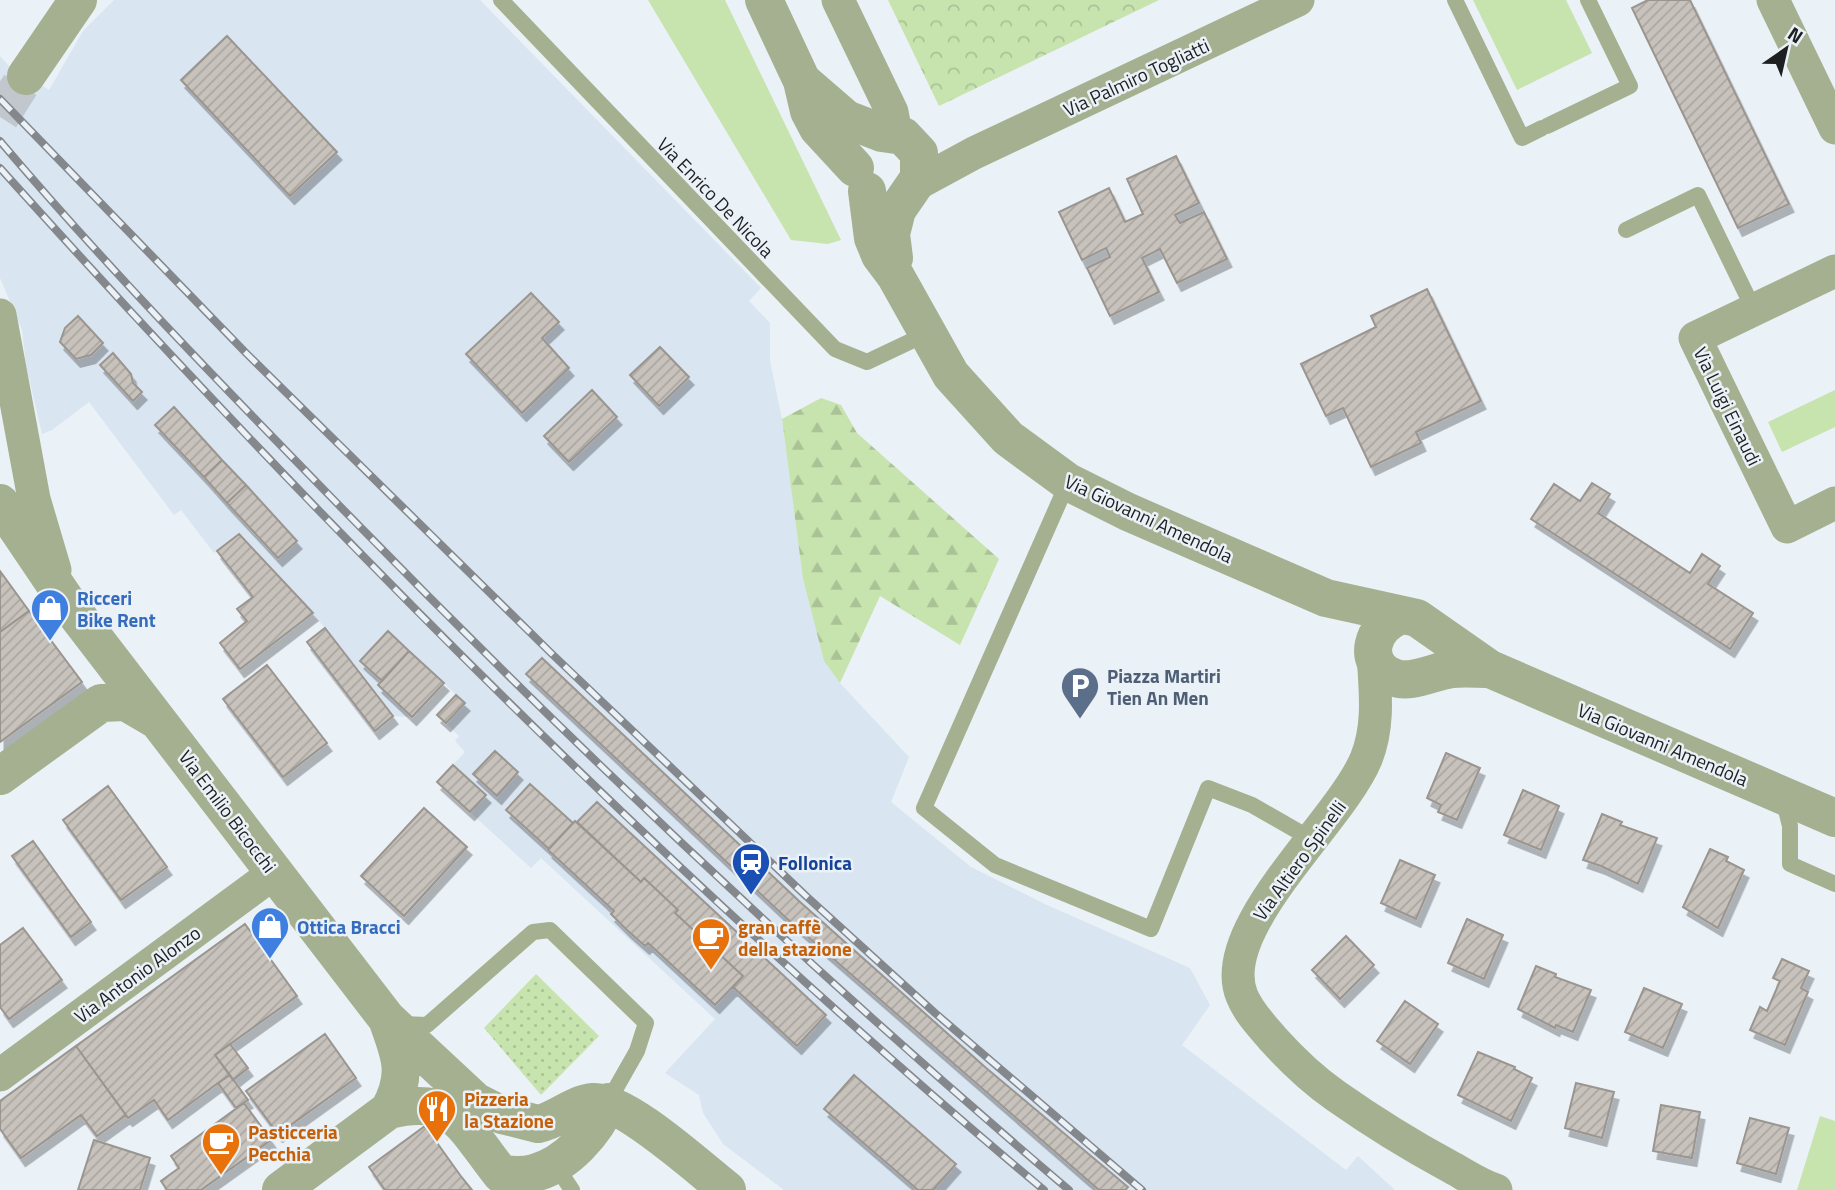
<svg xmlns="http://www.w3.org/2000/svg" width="1835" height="1190" font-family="'Titillium Web',sans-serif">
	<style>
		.built { fill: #d9e5f1 }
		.grass { fill: #c7e3ae }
		.forest { fill: url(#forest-firs) }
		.park { fill: url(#park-crowns) }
		.garden { fill: url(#garden-dots) }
		.building { fill: url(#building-hatch); stroke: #9b9590; stroke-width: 2; filter: url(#shadow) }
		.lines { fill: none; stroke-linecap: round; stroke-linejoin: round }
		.tertiary-tunnel { stroke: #c1c7cc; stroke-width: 38; stroke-dasharray: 38 19; stroke-linecap: butt }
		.service { stroke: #a5b090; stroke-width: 16 }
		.minor { stroke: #a5b090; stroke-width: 33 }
		.tertiary { stroke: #a5b090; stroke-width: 38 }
		.rail-casing { stroke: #84888c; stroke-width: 8 }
		.rail { stroke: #eaf1f7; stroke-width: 5; stroke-dasharray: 16; stroke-linecap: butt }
		.labels { text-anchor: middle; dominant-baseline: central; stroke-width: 5; stroke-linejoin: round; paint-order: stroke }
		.street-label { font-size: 19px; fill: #1d1f21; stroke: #eaf1f7 }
		.shop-label { font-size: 19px; font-weight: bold; fill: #366cbe; stroke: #eaf1f7; text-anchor: start }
		.service-label { font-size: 19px; font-weight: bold; fill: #4e5e75; stroke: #eaf1f7; text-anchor: start }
		.transit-label { font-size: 19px; font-weight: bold; fill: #164399; stroke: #eaf1f7; text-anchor: start }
		.food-label { font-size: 19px; font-weight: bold; fill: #c56008; stroke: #eaf1f7; text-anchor: start }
	</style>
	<defs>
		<pattern id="forest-firs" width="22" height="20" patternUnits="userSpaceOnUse" patternTransform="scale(1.75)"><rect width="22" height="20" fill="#c7e3ae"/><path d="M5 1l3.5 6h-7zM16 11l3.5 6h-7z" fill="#aac295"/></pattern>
		<pattern id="park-crowns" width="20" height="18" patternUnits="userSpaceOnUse" patternTransform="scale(1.75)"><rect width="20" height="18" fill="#c7e3ae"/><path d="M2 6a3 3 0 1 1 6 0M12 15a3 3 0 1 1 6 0" fill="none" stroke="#aac295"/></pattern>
		<pattern id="garden-dots" width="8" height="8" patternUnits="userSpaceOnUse" patternTransform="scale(1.75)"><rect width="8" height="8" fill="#c7e3ae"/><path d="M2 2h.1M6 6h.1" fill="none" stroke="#aac295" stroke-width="1.8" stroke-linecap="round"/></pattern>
		<pattern id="building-hatch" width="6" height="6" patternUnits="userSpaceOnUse" patternTransform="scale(1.75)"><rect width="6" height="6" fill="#c8c2bc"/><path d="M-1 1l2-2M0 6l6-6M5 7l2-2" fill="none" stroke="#aba6a1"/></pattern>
		<filter id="shadow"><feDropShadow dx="4.5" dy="8" stdDeviation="0" flood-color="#0004"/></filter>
	</defs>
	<rect width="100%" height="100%" fill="#eaf1f7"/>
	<path class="built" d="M114 0H480L761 288 749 301 770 323V361L782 419 803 579 824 661 840 683 909 757 891 802 971 867 1047 905 1190 968 1210 1005 1182 1045 1346 1170 1358 1156 1395 1190H784L723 1144 703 1113 699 1095 665 1073 715 1019 541 858 531 868 437 782 465 752 455 741 459 736 437 715 456 695 444 683 412 717 393 716 325 628 239 535 214 553 181 510 174 515 89 402 52 430 42 434 26 365 22 330 0 278V56L8 65 49 90 83 31Z"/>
	<path class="grass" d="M648 0H725L841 240 828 244 791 240Z
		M1473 0H1566L1592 53 1517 90Z
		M1835 390V427L1782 452 1768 422Z
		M1820 1116 1835 1121V1190H1797Z"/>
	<path class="forest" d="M821 398 841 405 857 433 999 559 960 645 880 596 840 683 824 661 803 579 782 419Z"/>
	<path class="park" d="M888 0H1159L939 106Z"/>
	<path class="garden" d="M536 974 599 1036 541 1095 484 1028Z"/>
	<path class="building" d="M1648 0H1690L1789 204 1738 228 1632 8Z
		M227 36 337 152 290 196 181 80Z
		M1176 156 1199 203 1175 215 1180 223 1204 212 1227 259 1177 283 1160 249 1142 258 1159 292 1110 316 1087 268 1110 257 1106 248 1082 260 1059 212 1109 188 1125 222 1143 214 1127 179Z
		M1427 289 1481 401 1416 432 1421 443 1371 467 1343 408 1326 416 1301 364 1376 327 1371 316Z
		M531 293 559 322 542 338 569 368 522 413 466 354Z
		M78 316 103 343 91 355 76 359 60 342 65 328Z
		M660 347 689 377 659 406 630 375Z
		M113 353 131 374 133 383 142 392 133 401 100 365Z
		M592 390 617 417 569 462 544 436Z
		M174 407 222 460 204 477 155 425Z
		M222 460 246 485 227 503 204 477Z
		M1592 483 1610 494 1598 513 1690 573 1702 554 1720 566 1708 584 1753 613 1730 649 1531 519 1554 484 1580 501Z
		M246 485 297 541 278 558 227 503Z
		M239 534 313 613 240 669 220 643 247 621 237 609 253 597 217 551Z
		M0 571 29 611 0 632Z
		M29 611 82 682 0 742V632Z
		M325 628 393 716 375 731 307 642Z
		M388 631 409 651 382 681 360 661Z
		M409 651 444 683 412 717 378 685Z
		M542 658 799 901 985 1067 1128 1187 1125 1190H1099L784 916 526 674Z
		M267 665 327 743 283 777 223 699Z
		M456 695 465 703 446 723 437 715Z
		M495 751 518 772 497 796 473 774Z
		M1446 753 1480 768 1457 820 1438 812 1441 805 1427 798Z
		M453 765 486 795 470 812 437 782Z
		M530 784 573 823 549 849 506 810Z
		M108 786 167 867 121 900 63 820Z
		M1523 790 1559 806 1541 850 1504 835Z
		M597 802 826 1015 797 1046 733 987 743 976 675 913 678 910 644 878 641 882 577 822Z
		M424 808 467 847 404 916 361 876Z
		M1602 814 1622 822 1620 825 1657 838 1638 884 1601 866 1583 860Z
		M575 821 641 882 644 878 678 910 675 913 743 976 715 1005 648 943 645 946 627 930 611 914 614 911 548 850Z
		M33 841 91 922 71 937 12 856Z
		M1710 849 1728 857 1726 861 1744 870 1718 928 1683 907Z
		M1400 860 1435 875 1416 919 1381 903Z
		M1467 919 1503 935 1484 979 1448 963Z
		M245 924 297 996 215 1055 230 1075 218 1083 168 1120 154 1100 128 1118 76 1046Z
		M23 928 62 980 9 1019 0 1007V945Z
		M1346 936 1374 965 1340 999 1312 970Z
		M1782 959 1809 971 1801 988 1808 992 1785 1045 1750 1030 1760 1007 1767 1011 1780 981 1773 978Z
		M1536 966 1556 974 1555 977 1591 990 1573 1032 1556 1025 1555 1028 1518 1009Z
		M1644 988 1682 1004 1663 1048 1625 1032Z
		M1405 1001 1438 1024 1410 1064 1377 1041Z
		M325 1034 356 1078 278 1134 246 1091Z
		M230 1044 248 1068 233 1080 215 1055Z
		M76 1046 126 1115 97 1136 81 1115 21 1158 0 1129V1101Z
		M1478 1052 1515 1067 1514 1069 1532 1078 1511 1121 1458 1095Z
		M230 1075 248 1100 236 1108 218 1083Z
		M854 1075 956 1164 933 1190H918L824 1109Z
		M1576 1083 1614 1092 1602 1138 1565 1128Z
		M244 1103 271 1140 201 1190H167L161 1181 179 1168 171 1156Z
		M1661 1105 1700 1112 1692 1158 1653 1151Z
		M1750 1118 1789 1128 1776 1174 1737 1163Z
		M425 1126 460 1175 472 1190H385L369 1167Z
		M94 1140 150 1158 140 1190H78Z"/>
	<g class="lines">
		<path class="tertiary-tunnel" d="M0 117 26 76"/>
		<path class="service" d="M501 0 835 349 867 362 926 334
			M1455 0 1522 138 1542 128
			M1547 126 1630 86 1588 0
			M1626 230 1698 195 1754 310
			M1068 482 924 808 995 865 1151 929 1208 788 1252 805 1313 840
			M1783 798 1790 826V864L1835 884
			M402 1024 427 1025 533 932 550 930 646 1023 637 1051 608 1102
			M554 1163 572 1190"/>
		<path class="minor" d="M838 0 892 112 896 133
			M1773 0 1835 128
			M915 185 974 153 1298 0
			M1835 271 1695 338 1787 527 1835 503
			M0 315 34 499 55 570
			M1373 654C1375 689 1380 725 1366 759 1340 822 1214 929 1242 996 1249 1013 1262 1026 1273 1039 1292 1060 1313 1080 1336 1096 1373 1122 1410 1145 1449 1166 1464 1174 1480 1185 1496 1190
			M0 1075 274 873"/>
		<path class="tertiary" d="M764 0 802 81 809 111 818 128 855 168
			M26 76 78 0
			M802 81 846 119 882 133 903 136 919 153V178L897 210 891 234 894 258
			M867 191 873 238 880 255 895 275 951 375 1008 438 1068 482 1128 512 1326 598 1417 618 1490 669 1835 818
			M0 503 69 605 387 1019 475 1101 502 1115 538 1124C558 1120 572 1104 593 1102 624 1099 700 1169 727 1190
			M1400 616C1372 625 1360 664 1393 677 1410 685 1434 671 1452 669 1465 668 1477 669 1490 669
			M0 776 101 703 126 702 155 719
			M387 1019C400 1055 409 1074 389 1110
			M281 1190 389 1110C456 1094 463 1127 501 1174 511 1175 523 1176 534 1173 566 1165 596 1132 608 1102"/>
		<g class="rail-casing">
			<path id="rail" d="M0 99 246 353 552 654 806 896 935 1013 1142 1190
				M0 141C104 264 216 379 328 494 564 737 811 971 1069 1190
				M0 168C325 530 671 878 1044 1190"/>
		</g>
		<use href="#rail" class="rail"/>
	</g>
	<defs>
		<g id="shop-pin" transform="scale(2.0125)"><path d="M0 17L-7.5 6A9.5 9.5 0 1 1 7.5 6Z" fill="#3f7fe0" stroke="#eaf1f7"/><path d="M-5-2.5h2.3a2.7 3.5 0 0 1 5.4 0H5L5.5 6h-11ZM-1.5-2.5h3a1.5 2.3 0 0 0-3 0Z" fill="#fff"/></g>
		<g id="parking-pin" transform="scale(2.0125)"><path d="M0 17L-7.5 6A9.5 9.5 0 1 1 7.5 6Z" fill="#5c6f8a" stroke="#eaf1f7"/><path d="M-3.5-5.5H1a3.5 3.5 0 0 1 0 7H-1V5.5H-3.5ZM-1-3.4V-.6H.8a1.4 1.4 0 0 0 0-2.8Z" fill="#fff"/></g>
		<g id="station-pin" transform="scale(2.0125)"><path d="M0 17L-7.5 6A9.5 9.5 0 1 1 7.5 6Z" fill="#1a4fb4" stroke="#eaf1f7"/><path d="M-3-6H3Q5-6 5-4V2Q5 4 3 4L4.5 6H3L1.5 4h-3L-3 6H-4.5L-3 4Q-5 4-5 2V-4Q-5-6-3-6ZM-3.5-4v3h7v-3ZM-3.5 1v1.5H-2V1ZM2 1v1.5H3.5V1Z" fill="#fff"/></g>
		<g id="cafe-pin" transform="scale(2.0125)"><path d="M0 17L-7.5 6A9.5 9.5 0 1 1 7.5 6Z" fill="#e8710a" stroke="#eaf1f7"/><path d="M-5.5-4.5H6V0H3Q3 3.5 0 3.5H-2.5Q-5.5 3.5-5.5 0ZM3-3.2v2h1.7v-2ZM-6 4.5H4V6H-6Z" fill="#fff"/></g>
		<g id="restaurant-pin" transform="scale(2.0125)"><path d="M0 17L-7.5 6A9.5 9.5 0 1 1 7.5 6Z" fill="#e8710a" stroke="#eaf1f7"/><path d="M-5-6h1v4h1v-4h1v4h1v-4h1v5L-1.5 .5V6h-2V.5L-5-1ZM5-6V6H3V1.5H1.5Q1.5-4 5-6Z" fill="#fff"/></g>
	</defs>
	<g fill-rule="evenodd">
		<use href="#shop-pin" x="50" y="608"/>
		<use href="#parking-pin" x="1080" y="686"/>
		<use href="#station-pin" x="751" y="862"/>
		<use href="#shop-pin" x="270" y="926"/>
		<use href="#cafe-pin" x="711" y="937"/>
		<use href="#restaurant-pin" x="437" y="1109"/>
		<use href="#cafe-pin" x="221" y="1142"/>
	</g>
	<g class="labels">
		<g class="street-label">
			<text transform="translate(1136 77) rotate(-25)">Via Palmiro Togliatti</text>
			<text transform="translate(716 197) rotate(46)">Via Enrico De Nicola</text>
			<text transform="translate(1728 406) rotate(64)">Via Luigi Einaudi</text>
			<text transform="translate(1149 518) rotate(25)">Via Giovanni Amendola</text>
			<text transform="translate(1663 744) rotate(23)">Via Giovanni Amendola</text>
			<text transform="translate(228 811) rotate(53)">Via Emilio Bicocchi</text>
			<text transform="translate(1299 860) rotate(-54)">Via Altiero Spinelli</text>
			<text transform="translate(137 974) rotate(-36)">Via Antonio Alonzo</text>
		</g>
		<g class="shop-label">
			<text x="77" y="597">Ricceri<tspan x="77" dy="22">Bike Rent</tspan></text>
			<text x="297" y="926">Ottica Bracci</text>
		</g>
		<g class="service-label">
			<text x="1107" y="675">Piazza Martiri<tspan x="1107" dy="22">Tien An Men</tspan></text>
		</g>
		<g class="transit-label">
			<text x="778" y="862">Follonica</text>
		</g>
		<g class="food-label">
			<text x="738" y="926">gran caffè<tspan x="738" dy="22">della stazione</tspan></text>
			<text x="464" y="1098">Pizzeria<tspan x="464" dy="22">la Stazione</tspan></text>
			<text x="248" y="1131">Pasticceria<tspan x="248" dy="22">Pecchia</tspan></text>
		</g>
	</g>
	<g transform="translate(1786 49) rotate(34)" stroke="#eaf1f7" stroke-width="5" paint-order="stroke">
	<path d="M0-5L12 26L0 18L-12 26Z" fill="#1d1f21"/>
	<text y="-10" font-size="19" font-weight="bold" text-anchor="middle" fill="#1d1f21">N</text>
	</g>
</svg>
